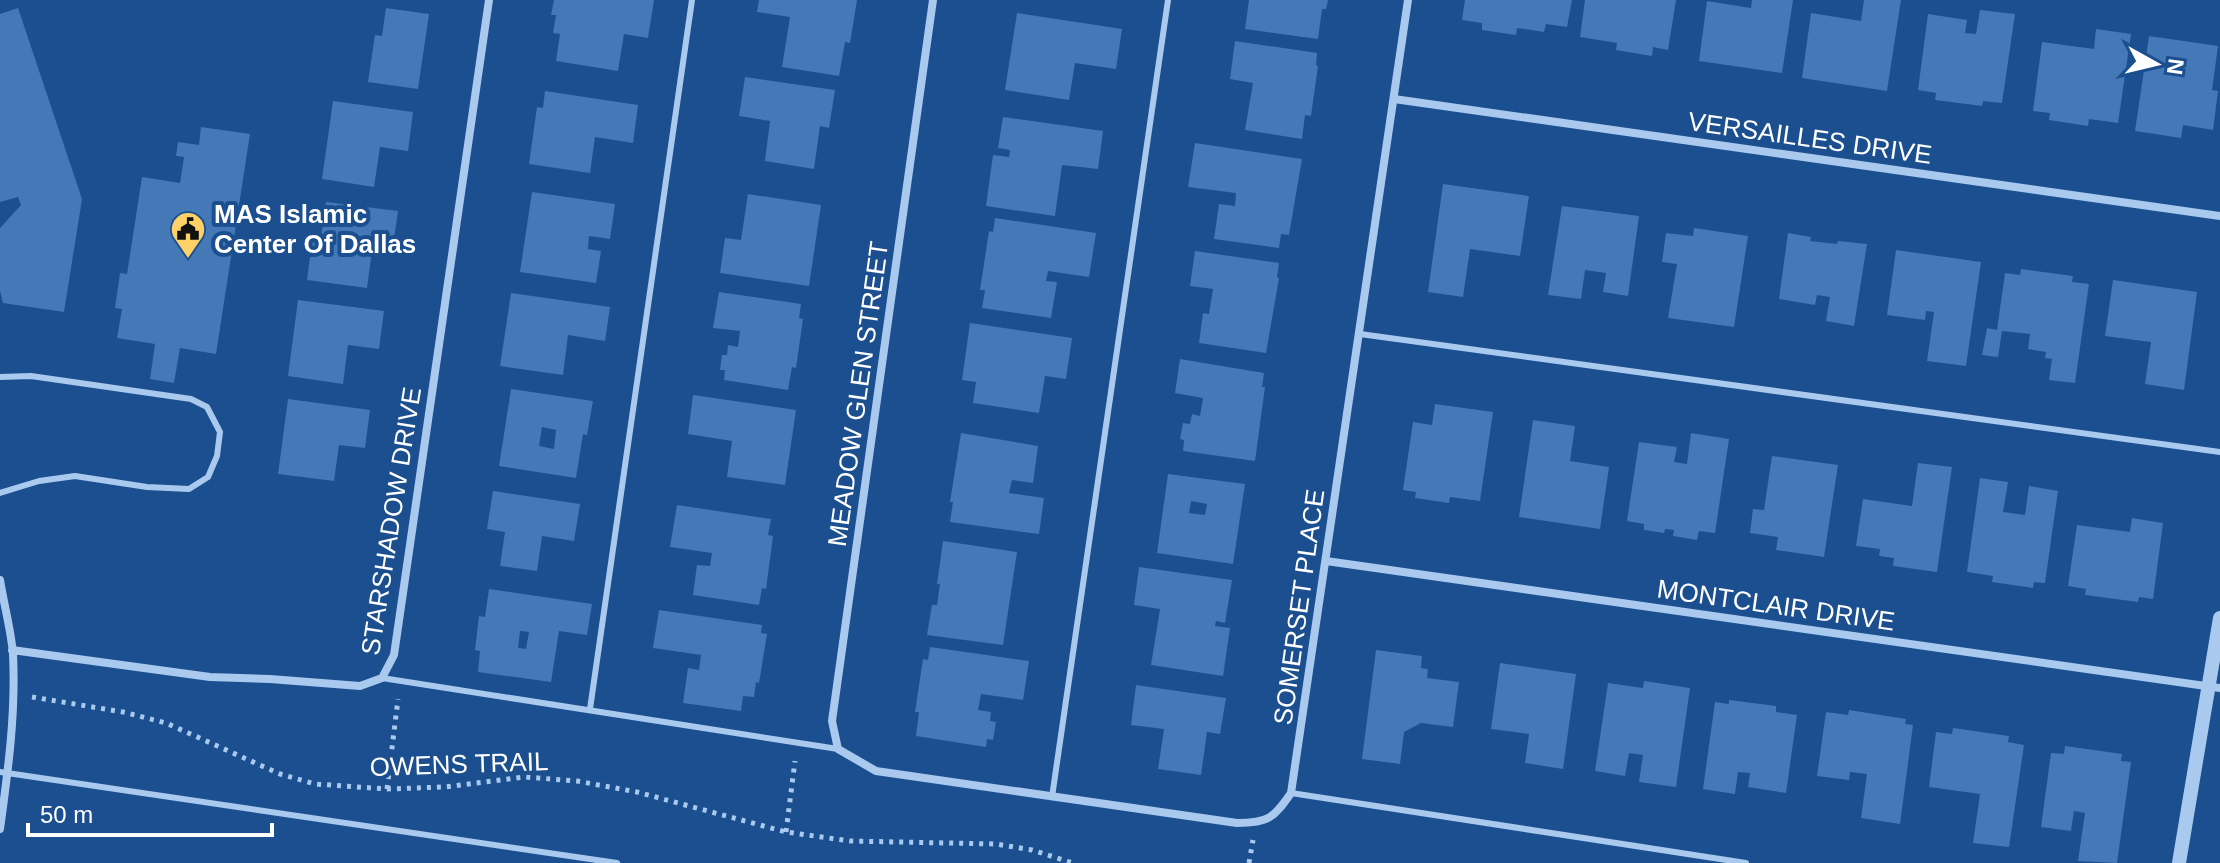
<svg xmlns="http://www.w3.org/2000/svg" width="2220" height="863" font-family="Arial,sans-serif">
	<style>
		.building { fill: #4478b7; fill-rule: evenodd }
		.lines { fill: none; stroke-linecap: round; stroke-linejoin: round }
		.path { stroke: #a9c9ee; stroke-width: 5; stroke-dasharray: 4 6; stroke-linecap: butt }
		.service { stroke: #a9c9ee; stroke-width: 6 }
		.minor { stroke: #a9c9ee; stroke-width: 8 }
		.tertiary { stroke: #a9c9ee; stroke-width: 14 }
		.labels { text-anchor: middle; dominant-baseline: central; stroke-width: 8; stroke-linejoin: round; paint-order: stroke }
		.street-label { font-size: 26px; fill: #fff; stroke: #1b4f8f }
		.poi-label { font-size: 26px; font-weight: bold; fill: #fff; stroke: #1b4f8f; text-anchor: start }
	</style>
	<rect width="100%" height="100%" fill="#1b4f8f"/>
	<path class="building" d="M554 0H654L648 38 624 34 618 71 556 61 560 34 553 33 556 15H551Z
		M759 0H857L850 43 845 42 839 76 782 67 790 17 757 12Z
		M1249 0H1328L1326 9H1322L1318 39 1245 29Z
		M1465 0H1572L1567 27 1546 24 1544 32 1517 28 1516 35 1482 30V23L1462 20Z
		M1585 0H1676L1668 50 1653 47 1652 56 1616 50 1617 43 1580 37Z
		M1752 0H1793L1782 73 1699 61 1707 1 1751 8Z
		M1864 0H1901L1887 91 1802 78 1811 13 1861 21Z
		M18 8 82 199 64 312 3 303 0 291V228L21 205 18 197 0 202V14Z
		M386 8 429 14 418 89 368 82 375 35 382 36Z
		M1980 10 2015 14 2002 103 1983 101 1982 106 1935 100 1936 93 1918 90 1928 14 1967 20 1965 33 1976 34Z
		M1017 13 1122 29 1116 69 1075 63 1069 100 1005 90Z
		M2096 29 2131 34 2118 123 2089 119 2088 126 2049 120 2050 113 2033 111 2042 42 2094 49Z
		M2149 36 2218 46 2212 90 2218 91 2213 130 2183 125 2181 138 2135 131Z
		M1235 41 1317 53 1316 65 1318 66 1311 116 1305 115 1302 139 1245 130 1253 83 1230 79Z
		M745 77 835 90 829 128 820 126 814 169 765 161 770 121 739 116Z
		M545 91 638 105 633 143 595 137 590 173 529 164 537 107 543 108Z
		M333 101 413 112 408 151 380 147 374 187 322 179Z
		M1003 117 1103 131 1098 169 1062 165 1055 216 986 206 993 155 1009 157 1010 150 998 148Z
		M201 127 250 134 216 354 180 348 174 383 150 379 155 344 117 338 122 309 115 308 120 273 127 274 142 177 180 183 184 157 176 156 178 142 199 145Z
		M1195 143 1302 159 1289 235 1281 234 1279 248 1214 239 1219 204 1235 206 1236 193 1188 187Z
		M1443 184 1529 196 1520 256 1470 249 1463 297 1428 292Z
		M532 192 615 204 610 239 589 236 588 249 601 251 596 283 520 272Z
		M748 194 821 205 809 286 720 273 725 238 741 240Z
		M326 202 398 211 393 246 373 244 367 288 307 280 312 242 320 243Z
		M1562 206 1639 216 1628 296 1603 292 1606 273 1585 270 1581 299 1548 295Z
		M995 218 1096 233 1089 277 1048 271 1046 281 1057 282 1051 318 982 308 985 290H980L989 231 993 232Z
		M1694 228 1748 236 1734 327 1668 318 1677 264 1662 262 1666 233 1693 236Z
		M1788 233 1811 237 1810 241 1837 244 1838 241 1867 244 1854 326 1826 321 1830 297 1817 295 1815 305 1779 299Z
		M1896 250 1981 262 1966 366 1927 361 1934 312 1926 311 1925 320 1887 315Z
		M1195 251 1279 263 1277 277 1279 278 1266 353 1199 343 1203 313 1209 314 1213 289 1190 286Z
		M2021 269 2073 276 2072 282 2089 284 2075 383 2049 380 2052 359 2045 358 2046 352 2028 349 2030 334 2002 331 1998 357 1982 355 1987 328 1997 330 2005 273 2020 275Z
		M2113 280 2197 292 2184 390 2145 384 2151 342 2105 336Z
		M719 292 801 304 799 318 803 319 796 368 792 367 788 390 724 380 725 370H720L722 355H727L728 345 738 347 740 331 713 328Z
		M511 293 610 307 605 341 568 335 563 375 500 366Z
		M298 300 384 311 379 349 348 345 343 384 288 376Z
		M970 323 1072 338 1066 379 1045 376 1039 413 973 403 976 382 962 380Z
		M1180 359 1264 373 1262 387H1265L1255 461 1183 451 1184 440 1180 439 1183 423 1190 424 1192 414 1200 416 1203 398 1175 393Z
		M511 389 593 401 587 435 583 434 576 478 499 466ZM542 427 556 430 554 449 539 446Z
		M693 395 796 410 785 485 727 477 732 441 688 434Z
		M288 399 370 410 365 448 339 445 334 481 278 474Z
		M1435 404 1493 412 1480 501 1450 497 1449 503 1415 498 1416 492 1403 490 1413 422 1432 425Z
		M1533 420 1575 426 1570 461 1609 467 1600 529 1519 517Z
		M961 433 1038 446 1033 483 1012 480 1009 493 1044 498 1039 534 950 522 953 502H950Z
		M1691 433 1729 439 1715 533 1699 531 1697 540 1673 536 1674 530 1665 529 1664 533 1644 530V524L1627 521 1639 442 1677 447 1674 462 1687 464Z
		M1772 456 1838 465 1824 557 1776 550 1778 537 1750 533 1753 509 1764 510Z
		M1918 463 1952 467 1937 572 1893 566 1894 558 1879 556 1880 549 1856 546 1863 499 1912 506Z
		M1168 474 1245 484 1233 564 1157 553ZM1191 501 1207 504 1205 515 1189 513Z
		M1980 478 2008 482 2003 512 2025 515 2029 486 2058 491 2045 583 2034 582 2033 588 1992 582 1993 576 1967 572Z
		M493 491 580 504 574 541 542 536 537 571 500 566 505 532 487 529Z
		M677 505 771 519 768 535 773 536 766 589 762 588 759 605 693 595 697 565 710 566 712 553 670 547Z
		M2132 518 2163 523 2153 599 2139 597 2138 602 2085 595 2086 589 2068 586 2077 525 2130 532Z
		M943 541 1017 552 1003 645 927 635 932 605H937L940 584H937Z
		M1139 567 1232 580 1225 623 1216 621 1215 626 1230 628 1223 676 1151 665 1160 609 1134 605Z
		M489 589 592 604 587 635 559 631 551 682 478 672 480 651 475 650 479 616 485 617ZM520 631 529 632 526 649 518 648Z
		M659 610 762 625 761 633 767 634 759 683 756 682 754 697 743 696 741 711 683 703 688 668 699 670 701 655 653 648Z
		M930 647 1029 661 1023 700 981 694 978 710 991 712 990 721 996 722 993 740 987 739 986 747 916 736 919 712H915L923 659 928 660Z
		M1376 650 1422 656 1421 668 1428 669 1427 678 1459 682 1453 727 1421 723 1404 732 1400 764 1362 759Z
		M1500 663 1576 674 1563 769 1525 763 1529 734 1491 729Z
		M1644 681 1690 688 1676 787 1639 782 1643 755 1629 753 1625 776 1595 771 1608 683 1643 688Z
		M1136 685 1226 698 1220 734 1207 732 1201 775 1158 769 1164 729 1131 725Z
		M1729 700 1776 706V712L1797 715 1786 793 1748 787 1750 773 1738 772 1735 794 1703 789 1715 702 1729 704Z
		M1849 710 1906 719 1905 724 1913 725 1900 824 1861 818 1867 774 1850 772 1849 780 1817 776 1826 712 1848 715Z
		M1953 728 2009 736 2008 742 2024 745 2009 847 1973 843 1980 794 1929 787 1936 732 1952 734Z
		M2065 746 2122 754 2121 761 2131 762 2117 863 2078 861 2085 813 2074 811 2071 831 2041 827 2051 753 2064 754Z"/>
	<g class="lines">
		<path class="path" d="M32 697 123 712 166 723 280 774 315 784 387 789 444 787 525 777 577 781 637 792 786 832 850 841 996 844 1032 850 1073 863
			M387 789 398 699
			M786 832 795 761
			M1249 863 1253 840"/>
		<path class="service" d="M1360 334 2220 452
			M0 377 31 376 191 399 207 407 220 432 217 456 208 477 189 489 147 487 75 476 39 481 0 493
			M382 678 838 749
			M590 709 692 0
			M0 772 617 863
			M1291 793 1746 863
			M1052 797 1168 0"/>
		<path class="minor" d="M933 0 832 721 838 749 876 771 1237 823C1268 823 1274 818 1291 793L1408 0
			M1394 99 2220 216
			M1326 561 2220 688
			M0 580C4 605 11 630 13 654 16 713 8 771 0 829
			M12 650 210 677 270 679 360 686 382 678 394 655 489 0"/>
		<path class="tertiary" d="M2179 863 2220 618"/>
	</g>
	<defs>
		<g id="civic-pin" transform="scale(1.8)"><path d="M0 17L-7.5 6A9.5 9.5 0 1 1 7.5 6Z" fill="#ffd166" stroke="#1b4f8f"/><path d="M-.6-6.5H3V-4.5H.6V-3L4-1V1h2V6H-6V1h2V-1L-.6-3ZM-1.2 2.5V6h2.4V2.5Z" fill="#111"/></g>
	</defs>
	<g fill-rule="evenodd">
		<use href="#civic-pin" x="188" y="229"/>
	</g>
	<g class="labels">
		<g class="street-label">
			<text transform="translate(1810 138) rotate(8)">VERSAILLES DRIVE</text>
			<text transform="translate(858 394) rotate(-82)">MEADOW GLEN STREET</text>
			<text transform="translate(391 521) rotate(-81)">STARSHADOW DRIVE</text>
			<text transform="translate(1776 605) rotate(8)">MONTCLAIR DRIVE</text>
			<text transform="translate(1299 607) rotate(-82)">SOMERSET PLACE</text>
			<text transform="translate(459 764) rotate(-2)">OWENS TRAIL</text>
		</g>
		<g class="poi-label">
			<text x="214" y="214">MAS Islamic<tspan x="214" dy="30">Center Of Dallas</tspan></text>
		</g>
	</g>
	<g transform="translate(2156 64) rotate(98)" stroke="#1b4f8f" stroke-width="6" paint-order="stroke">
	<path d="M0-6L14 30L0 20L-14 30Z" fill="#ffffff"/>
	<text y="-12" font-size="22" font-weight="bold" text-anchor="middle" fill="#ffffff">N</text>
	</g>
	<path d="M28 823v12h244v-12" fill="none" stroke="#ffffff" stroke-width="4"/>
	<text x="40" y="823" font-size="24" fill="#ffffff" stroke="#1b4f8f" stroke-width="6" paint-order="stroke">50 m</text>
</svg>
